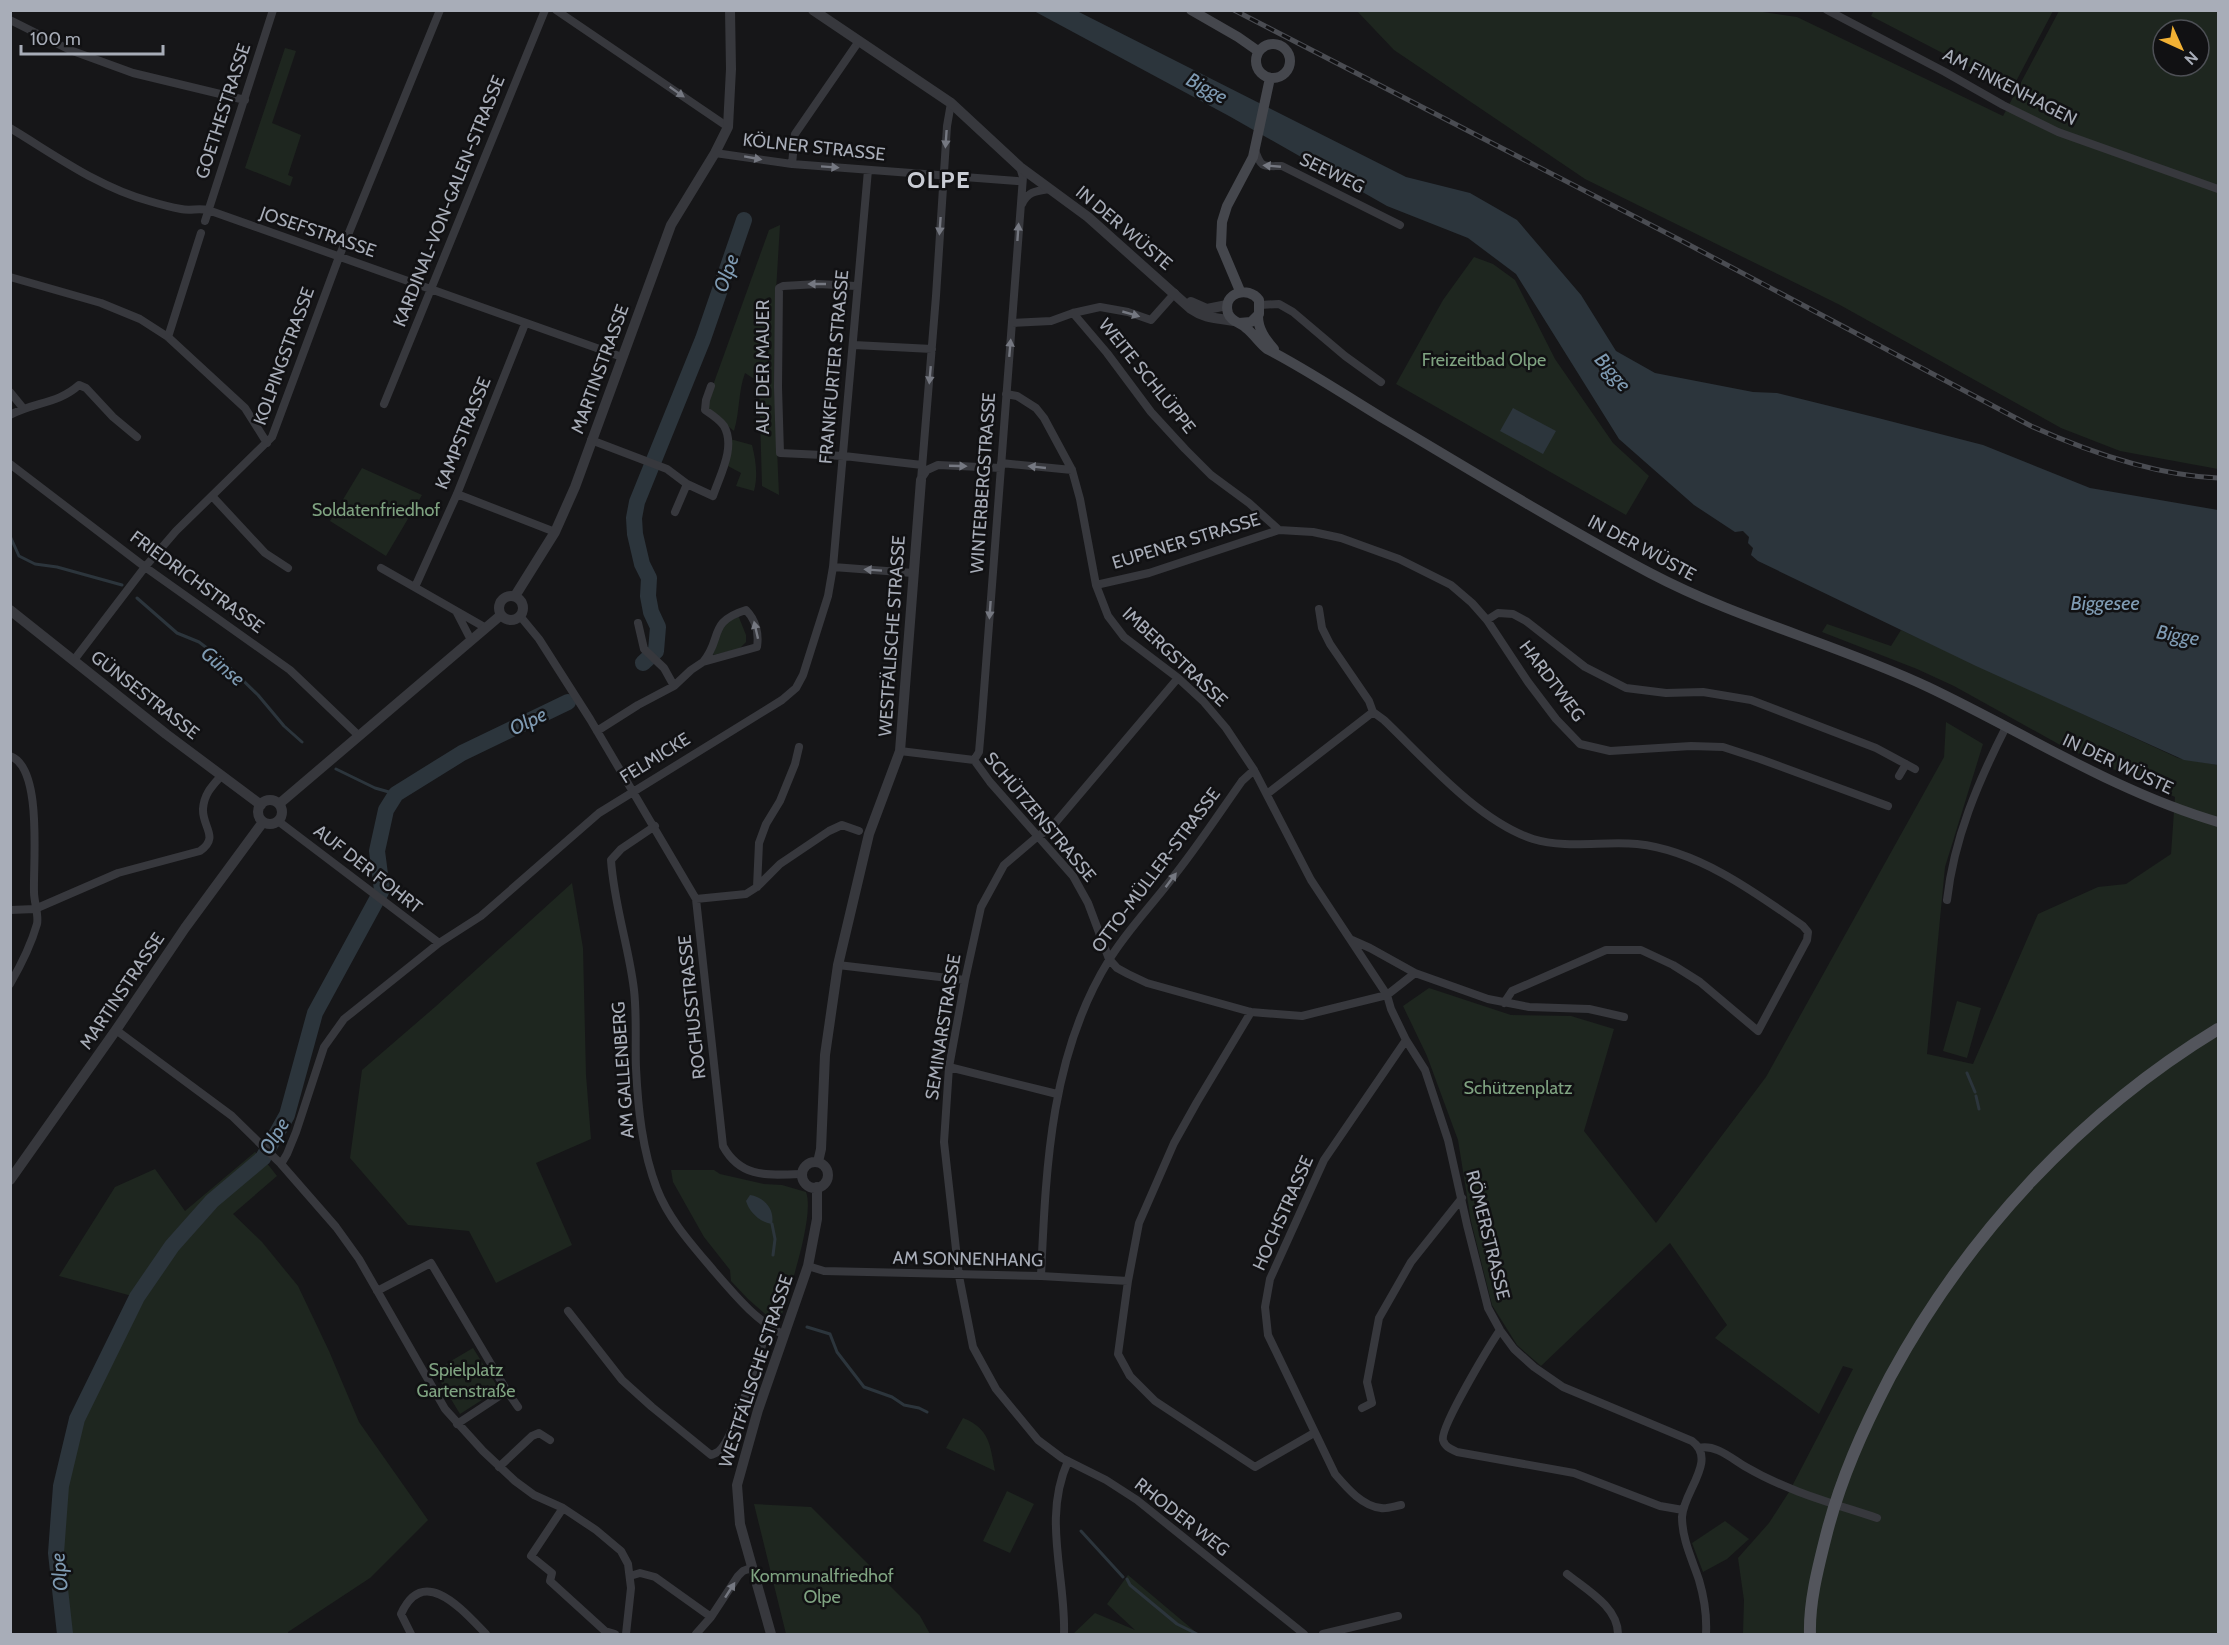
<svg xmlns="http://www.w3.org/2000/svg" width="2229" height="1645" font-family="Cabin,sans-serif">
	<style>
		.green { fill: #1e261f; fill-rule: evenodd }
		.water { fill: #2c353c }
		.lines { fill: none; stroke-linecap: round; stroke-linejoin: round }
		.stream { stroke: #2c353c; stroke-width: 3 }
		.river { stroke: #2c353c; stroke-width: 16 }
		.minor { stroke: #37383d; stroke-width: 8 }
		.tertiary { stroke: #37383d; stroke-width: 10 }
		.secondary { stroke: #45474d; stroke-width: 10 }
		.primary { stroke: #53555c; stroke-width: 12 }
		.rail-casing { stroke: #4a4c52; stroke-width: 5 }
		.rail { stroke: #111113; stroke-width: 3; stroke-dasharray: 9; stroke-linecap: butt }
		.oneway { fill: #757881 }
		.labels { text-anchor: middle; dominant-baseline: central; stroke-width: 5; stroke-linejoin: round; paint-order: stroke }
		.street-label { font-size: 18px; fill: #a8adb8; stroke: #111113 }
		.park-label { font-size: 18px; fill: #7fa381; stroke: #111113 }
		.water-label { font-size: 20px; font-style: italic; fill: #7f9bb3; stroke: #111113 }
		.district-label { font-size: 24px; font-weight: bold; letter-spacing: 1.5px; fill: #c9ccd4; stroke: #111113 }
	</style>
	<rect width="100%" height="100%" fill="#161618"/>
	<path class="green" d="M1749 10 1797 17 2003 116 2059 11H2218V469L2120 451 2061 428 1840 305 1585 179 1394 50 1357 11ZM2163 30H2199V66H2163Z
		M1874 10H2053V11L2012 89 1871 16Z
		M285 48 296 51 272 123 301 135 288 175 293 177 290 186 245 168Z
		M780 225 776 291 774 380 779 495 762 486 759 382 745 373C738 392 740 411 734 431L707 409 712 388 769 230Z
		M1474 257 1493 264 1515 280 1555 359 1613 443 1649 476 1626 515 1396 384 1443 300Z
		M730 439 752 445C756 461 758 476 754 491L736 486 741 473 728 466Z
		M362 468 422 495 386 556 330 521Z
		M738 615 746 635V642L739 649 713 655 722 624Z
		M1827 624 1891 646 1901 630 2178 758 2218 765V1634H1743L1744 1600 1738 1558 1769 1523 1789 1492 1853 1369 1843 1366 1819 1414 1715 1338 1727 1325 1670 1243 1541 1366 1517 1345 1492 1305 1471 1221 1458 1140 1427 1056 1403 1006 1429 988 1511 1015 1571 1016 1614 1029 1584 1131 1656 1223 1766 1077 1944 757 1946 722 1983 744 1945 867 1927 1054 1973 1064 2038 914 2098 887 2126 884 2171 854 2175 797 2062 746 1954 686 1917 669 1822 632Z
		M572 883 583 948 586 1075 591 1139 536 1163 572 1245 496 1283 469 1231 408 1225 350 1158 362 1070 435 1007Z
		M1957 1001 1981 1008 1967 1058 1943 1051Z
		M255 1152 262 1157 277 1176 233 1214 262 1242 298 1286 329 1351 359 1422 428 1520 370 1578 288 1632V1634H61L52 1553 57 1487 73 1416 132 1296 59 1276 115 1187 155 1169 185 1211Z
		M671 1170H714L720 1174 764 1184 782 1185 806 1192C815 1216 789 1291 781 1318L772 1320 748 1299 731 1281 730 1270 704 1237 673 1182Z
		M473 1348 499 1389 460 1414 434 1371Z
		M963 1418C990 1429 990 1445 995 1471L946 1448Z
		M1007 1491 1034 1504 1010 1553 983 1541Z
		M754 1504 811 1507 920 1616 930 1634H786Z
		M1725 1521 1749 1539 1727 1559 1703 1572 1692 1543Z
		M1128 1575 1198 1634H1073L1095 1613 1135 1630 1107 1604Z"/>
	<path class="water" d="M1034 11H1077L1406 177 1470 193 1517 220 1581 295 1616 351 1655 373 1753 392 1777 393 1878 418 1983 445 2090 488 2218 510V765L2184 760 1976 666 1758 561 1751 555 1753 548 1748 543 1749 537 1743 531 1735 532 1694 505 1619 439 1516 274 1468 238 1387 206 1229 116Z
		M1513 408 1556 431 1543 454 1500 431Z
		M750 1195C764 1197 775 1209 772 1224 761 1223 749 1212 746 1201Z"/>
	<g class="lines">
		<path class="stream" d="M10 536 19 556 35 564 57 567 122 585
			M137 598 177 633 199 642 220 658 258 695 284 726 302 742
			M336 769 375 788 396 794
			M1967 1073 1975 1092
			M1976 1096 1979 1109
			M772 1224 775 1239 773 1255
			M807 1327 830 1334 837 1352 864 1387 892 1397 904 1405 919 1408 927 1412
			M1081 1531 1123 1577
			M1127 1579 1130 1585 1177 1624 1197 1634"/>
		<path class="river" d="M643 663 656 651 658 627 651 612 648 596 649 578 642 564 635 534 634 518 637 502 703 339 744 220
			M65 1634 56 1553 61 1486 77 1419 137 1297 172 1246 212 1201 263 1158 287 1115 315 1013 382 890 377 851 386 810 396 794 462 753 568 702"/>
		<path class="minor" d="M556 10 728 127
			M1827 10 1945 72 2003 105 2058 132 2218 189
			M10 20 70 50 133 73 245 100
			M10 128C55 155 98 187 149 201 159 204 170 207 181 209 190 211 198 208 208 210L622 357
			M1255 150C1261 169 1264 166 1282 166L1400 225
			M715 153 792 164 1017 181
			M792 164 795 134 859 41
			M1022 204C1028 191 1037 191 1050 189
			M205 221 273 10
			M10 277 101 303 140 319 168 337 245 408 267 443
			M856 286 818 284 783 286 779 288 778 387 780 453 844 456 922 465
			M1260 305 1279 304 1293 312 1345 356 1381 382
			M1073 313 1107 353 1151 412 1185 449 1211 475 1249 503 1279 530
			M1012 323 1051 321 1073 313 1100 307 1128 312 1151 320 1175 293
			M168 337 201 233
			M854 345 932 349
			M10 392 23 408
			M1006 394 1017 396 1036 408 1044 418 1072 470 1080 499 1096 585 1108 616 1124 637 1178 678 1203 701 1226 728 1254 770 1311 880 1387 995 1391 1009 1406 1040 1425 1070 1448 1140 1467 1225 1488 1308 1500 1330 1514 1349 1534 1367 1563 1387 1692 1441C1718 1460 1683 1492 1682 1517 1682 1539 1692 1559 1699 1580 1704 1597 1707 1616 1706 1634
			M384 404 545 10
			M10 415C34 402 58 404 79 385L86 388 113 417 137 437
			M591 440 667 469 687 484
			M1001 463 1072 470
			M10 464 145 567 290 670 358 735
			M921 479 927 470 938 465 1001 468
			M921 480 936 296 947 126 951 103
			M457 494 555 532
			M212 496 265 553 288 568
			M675 512 687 484 713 496C720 475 736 447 724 426 720 420 711 414 705 410L706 400 711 386
			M833 567 913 573
			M381 568 486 628
			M1096 585 1149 573 1279 530 1313 532 1341 538 1399 559 1451 585 1472 603 1487 620 1528 682 1556 719 1580 744 1610 751 1691 746 1723 747 1760 759 1888 806
			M415 587 457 494 525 324
			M1319 609 1322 628 1330 644 1369 701 1373 712 1384 720C1425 759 1478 821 1533 839 1566 849 1603 841 1637 844 1697 850 1755 892 1803 926L1808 932 1807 940 1758 1031 1700 982 1673 965 1641 950H1606L1512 991 1504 1003
			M456 611 471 640
			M520 616 539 639 590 719 696 899 723 1146C741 1179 769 1175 802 1174
			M1487 620 1498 613 1513 614 1526 621 1585 667 1626 688 1666 693 1703 692 1751 700 1876 748 1915 769
			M638 623 644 649 664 668 674 686
			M74 660 145 567 176 531 272 437 339 257 440 10
			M1178 678 1051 828 1038 836 1004 865 981 907 965 980 949 1067 944 1142 959 1276 973 1347 996 1389 1038 1440 1062 1458 1106 1480 1137 1500 1304 1634
			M597 731 638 705 674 686 691 670 703 662 757 647C759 634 756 620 746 610 707 622 723 639 703 662
			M900 751 974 760 990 782 1073 876 1088 903 1109 959 1117 968 1128 974 1147 983 1251 1012 1302 1016 1387 995 1415 973 1488 999 1529 1007 1589 1009 1624 1017
			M10 756C43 767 33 863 34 892 34 902 39 915 37 924 31 945 21 965 10 984
			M974 760 979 752 982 717 1023 177 1020 167
			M1899 776 1906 764
			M1267 794 1373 712
			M278 821 439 943
			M655 826 621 849 611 860C614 905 629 947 634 990 637 1016 635 1042 636 1068 638 1108 642 1150 657 1189 669 1220 693 1246 714 1271 735 1295 755 1320 784 1335
			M757 887 759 843 766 824 780 801 795 764 799 747
			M696 899 746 894 757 887 780 864 829 831 842 825 859 831
			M1947 900C1954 838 1978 782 2006 727
			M10 910 35 909 118 873 200 851C220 837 202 827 203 809 204 794 212 786 221 776
			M1352 940 1370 948 1415 973
			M838 965 965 980
			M1251 1012 1197 1102 1174 1143 1139 1223 1128 1281 1118 1354 1130 1376 1155 1401 1255 1467 1314 1433
			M116 1030 232 1116 281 1164 336 1227 359 1259 445 1409 483 1451 515 1481 534 1495 563 1508 596 1530 621 1551 628 1564 631 1588 626 1634
			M949 1067 1057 1094
			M281 1164 287 1154 296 1132 324 1047 344 1019 439 943 481 916 599 813 782 700 796 688 803 675 828 596 833 567 868 170
			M808 1266 824 1271 1041 1276 1128 1281
			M1041 1276C1046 1168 1050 1055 1109 960 1126 932 1150 907 1170 881 1196 849 1218 815 1242 781L1254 770
			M377 1291 431 1263 507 1391 457 1424
			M568 1311 622 1380 652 1407 711 1455C712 1455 718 1452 719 1451 735 1437 757 1355 768 1330L771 1328
			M1500 1330C1490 1345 1440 1427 1443 1440 1445 1447 1451 1449 1457 1452L1574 1473 1660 1506 1683 1510
			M507 1391 518 1407
			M1362 1408 1372 1403 1367 1382 1379 1318 1411 1262 1462 1198
			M1699 1448C1716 1444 1732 1459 1746 1467 1787 1491 1832 1503 1877 1518
			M499 1467 532 1436 539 1433 550 1440
			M1401 1505C1395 1506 1387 1509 1381 1508 1362 1506 1347 1488 1335 1474L1268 1335 1265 1307 1270 1279 1324 1160 1406 1040
			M563 1508 531 1556 552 1573 550 1581 605 1631 615 1634
			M1567 1574C1587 1590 1618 1607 1618 1634
			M630 1576 640 1573 655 1577 711 1617
			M411 1634 401 1614C424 1563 464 1612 486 1634
			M696 1634 711 1617 738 1576 743 1571 751 1568
			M1064 1634C1066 1576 1042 1519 1068 1461
			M1323 1634 1398 1616"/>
		<path class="tertiary" d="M813 10 951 103 1020 167 1088 217 1191 309C1205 319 1218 318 1234 321
			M1191 302 1207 309 1227 305
			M499 608a12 12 0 1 1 24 0a12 12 0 1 1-24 0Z
			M515 596 555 532 575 487 671 225 715 153 728 127 731 69 730 10
			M10 610 166 734 261 805
			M258 812a12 12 0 1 1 24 0a12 12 0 1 1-24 0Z
			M279 804 501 615
			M818 1162 821 1149 825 1055 838 965 869 834 900 751 921 480
			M802 1175a13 13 0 1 1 26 0a13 13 0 1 1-26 0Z
			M10 1180 116 1030 185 928 263 822
			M771 1634 740 1524 737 1485 758 1410 808 1266 817 1219V1187"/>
		<path class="secondary" d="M1191 10 1238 37 1258 51
			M1256 61a17 17 0 1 1 34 0a17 17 0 1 1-34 0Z
			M1240 291 1221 246 1222 222 1227 206 1253 157 1270 78
			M1258 316C1258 329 1265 339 1274 349
			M1239 323 1251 322 1259 314V300C1248 285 1222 293 1228 313 1231 322 1240 322 1246 328 1254 334 1259 343 1267 349 1308 370 1346 396 1386 420 1474 472 1561 526 1650 573 1739 620 1837 644 1928 687 2025 733 2115 792 2218 822"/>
		<path class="primary" d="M1810 1634C1809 1602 1818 1568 1826 1536 1840 1480 1863 1429 1890 1377 1967 1235 2080 1113 2218 1029"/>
		<g class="rail-casing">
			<path id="rail" d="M1234 10 1680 240 2031 426C2089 452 2154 475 2218 478"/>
		</g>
		<use href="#rail" class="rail"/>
	</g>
	<defs><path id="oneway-solid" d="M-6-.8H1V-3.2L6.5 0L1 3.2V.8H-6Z" transform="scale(1.5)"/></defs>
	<g class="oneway">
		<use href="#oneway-solid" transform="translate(677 92) rotate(35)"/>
		<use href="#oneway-solid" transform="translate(946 139) rotate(94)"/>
		<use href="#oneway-solid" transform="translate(753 158) rotate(10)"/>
		<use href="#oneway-solid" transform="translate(1272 166) rotate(-175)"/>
		<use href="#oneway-solid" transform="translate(830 167) rotate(4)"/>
		<use href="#oneway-solid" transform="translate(940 226) rotate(94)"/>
		<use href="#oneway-solid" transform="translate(1018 232) rotate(-86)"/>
		<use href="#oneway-solid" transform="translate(817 284) rotate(180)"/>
		<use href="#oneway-solid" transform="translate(1131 314) rotate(16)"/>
		<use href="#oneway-solid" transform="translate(1010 348) rotate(-85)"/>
		<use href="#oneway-solid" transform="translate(930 375) rotate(95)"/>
		<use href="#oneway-solid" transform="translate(958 466) rotate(2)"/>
		<use href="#oneway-solid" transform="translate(1037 467) rotate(-174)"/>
		<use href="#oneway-solid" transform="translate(873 570) rotate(-176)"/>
		<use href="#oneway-solid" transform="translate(990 610) rotate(94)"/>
		<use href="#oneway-solid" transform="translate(756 630) rotate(-103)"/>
		<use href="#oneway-solid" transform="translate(1171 880) rotate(-53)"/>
		<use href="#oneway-solid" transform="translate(730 1590) rotate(-57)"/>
	</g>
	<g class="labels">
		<g class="street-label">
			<text transform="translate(2010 87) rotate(27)">AM FINKENHAGEN</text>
			<text transform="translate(223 111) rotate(-72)">GOETHESTRASSE</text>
			<text transform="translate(814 147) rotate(6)">KÖLNER STRASSE</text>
			<text transform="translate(1332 173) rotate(26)">SEEWEG</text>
			<text transform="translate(449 201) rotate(-68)">KARDINAL-VON-GALEN-STRASSE</text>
			<text transform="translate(1124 228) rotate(40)">IN DER WÜSTE</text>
			<text transform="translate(318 232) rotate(19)">JOSEFSTRASSE</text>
			<text transform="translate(284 356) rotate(-70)">KOLPINGSTRASSE</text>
			<text transform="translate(763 367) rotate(-90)">AUF DER MAUER</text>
			<text transform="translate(834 367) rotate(-85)">FRANKFURTER STRASSE</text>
			<text transform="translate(600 369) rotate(-70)">MARTINSTRASSE</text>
			<text transform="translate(1147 376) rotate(51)">WEITE SCHLÜPPE</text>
			<text transform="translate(463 433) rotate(-68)">KAMPSTRASSE</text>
			<text transform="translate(983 483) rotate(-86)">WINTERBERGSTRASSE</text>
			<text transform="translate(1186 541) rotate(-17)">EUPENER STRASSE</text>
			<text transform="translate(1642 548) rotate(28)">IN DER WÜSTE</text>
			<text transform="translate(197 582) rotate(36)">FRIEDRICHSTRASSE</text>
			<text transform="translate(892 636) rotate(-86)">WESTFÄLISCHE STRASSE</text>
			<text transform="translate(1175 657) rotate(43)">IMBERGSTRASSE</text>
			<text transform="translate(1552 681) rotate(53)">HARDTWEG</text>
			<text transform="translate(145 695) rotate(38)">GÜNSESTRASSE</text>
			<text transform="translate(655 758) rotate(-32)">FELMICKE</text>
			<text transform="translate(2118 764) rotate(25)">IN DER WÜSTE</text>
			<text transform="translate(1040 817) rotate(50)">SCHÜTZENSTRASSE</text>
			<text transform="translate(368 869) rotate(38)">AUF DER FOHRT</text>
			<text transform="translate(1156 870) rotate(-53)">OTTO-MÜLLER-STRASSE</text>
			<text transform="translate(122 991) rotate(-56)">MARTINSTRASSE</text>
			<text transform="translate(692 1007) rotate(-96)">ROCHUSSTRASSE</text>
			<text transform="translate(943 1027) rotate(-81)">SEMINARSTRASSE</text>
			<text transform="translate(623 1070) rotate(-94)">AM GALLENBERG</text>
			<text transform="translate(1283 1213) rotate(-66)">HOCHSTRASSE</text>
			<text transform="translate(1488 1235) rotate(76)">RÖMERSTRASSE</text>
			<text transform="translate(968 1259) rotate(1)">AM SONNENHANG</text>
			<text transform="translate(756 1371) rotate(-72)">WESTFÄLISCHE STRASSE</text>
			<text transform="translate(1182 1517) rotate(38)">RHODER WEG</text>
		</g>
		<g class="park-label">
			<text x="1484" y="360">Freizeitbad Olpe</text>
			<text x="376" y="510">Soldatenfriedhof</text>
			<text x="1518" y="1088">Schützenplatz</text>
			<text x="466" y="1370">Spielplatz<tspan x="466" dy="21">Gartenstraße</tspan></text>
			<text x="822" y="1576">Kommunalfriedhof<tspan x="822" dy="21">Olpe</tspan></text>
		</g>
		<g class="water-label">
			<text transform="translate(1207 88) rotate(28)">Bigge</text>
			<text transform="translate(726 273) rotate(-71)">Olpe</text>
			<text transform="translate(1613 372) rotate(49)">Bigge</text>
			<text x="2105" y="603">Biggesee</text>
			<text transform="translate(2178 635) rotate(10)">Bigge</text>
			<text transform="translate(223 666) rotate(40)">Günse</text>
			<text transform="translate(528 721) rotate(-26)">Olpe</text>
			<text transform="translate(274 1136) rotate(-59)">Olpe</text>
			<text transform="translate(59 1572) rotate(-95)">Olpe</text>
		</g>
		<g class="district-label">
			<text x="939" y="179">OLPE</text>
		</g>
	</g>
	<rect width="2229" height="1645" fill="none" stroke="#a8adb8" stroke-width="24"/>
	<g transform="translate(2181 48) rotate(135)"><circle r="28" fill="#111113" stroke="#4d4f55" stroke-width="1.5"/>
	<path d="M0-4.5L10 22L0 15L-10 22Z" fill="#f2b134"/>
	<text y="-9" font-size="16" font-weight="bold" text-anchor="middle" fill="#a8adb8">N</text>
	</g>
	<path d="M21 45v9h142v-9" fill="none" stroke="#a8adb8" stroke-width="3"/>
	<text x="30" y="45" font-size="18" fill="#a8adb8" stroke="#111113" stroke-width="4.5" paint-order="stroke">100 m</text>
</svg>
